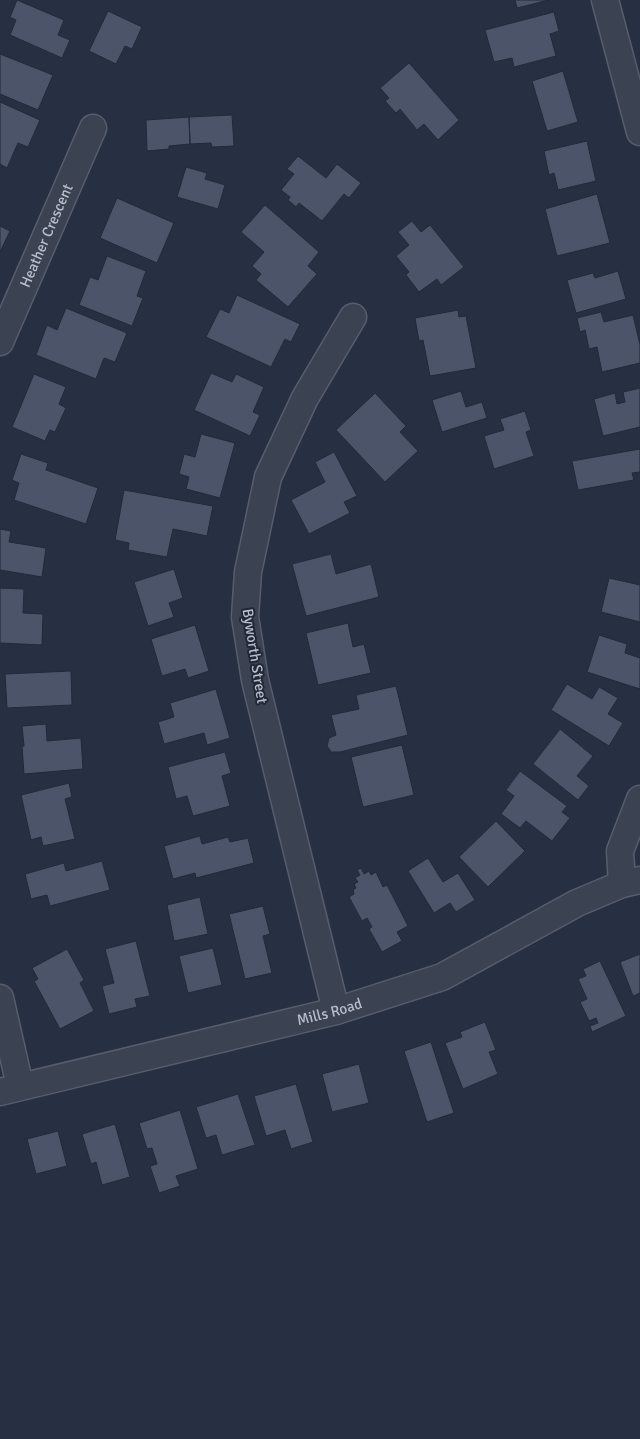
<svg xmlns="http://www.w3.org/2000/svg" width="640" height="1439" font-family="Signika,sans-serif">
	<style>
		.building { fill: #4b5469; stroke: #222939 }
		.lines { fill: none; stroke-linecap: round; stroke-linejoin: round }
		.minor-casing { stroke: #575d6c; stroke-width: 29 }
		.minor { stroke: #3b4252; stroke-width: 26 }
		.labels { text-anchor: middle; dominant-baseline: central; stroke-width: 4; stroke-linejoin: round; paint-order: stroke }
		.street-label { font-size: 15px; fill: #b9becc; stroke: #202737 }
	</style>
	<rect width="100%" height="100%" fill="#273042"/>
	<path class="building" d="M17 0 64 20 58 35 70 40 62 58 10 35 16 20 10 17Z
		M515 0H549L517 8Z
		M108 11 142 27 132 49 125 46 116 64 89 51Z
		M554 12 559 31 550 34 556 56 514 67 512 58 494 62 485 30Z
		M0 54 53 75 38 110 0 94Z
		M409 63 459 120 438 140 424 124 417 130 400 109 396 113 385 101 389 98 380 88Z
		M563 71 578 122 547 131 532 81Z
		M0 102 40 120 28 147 18 143 7 168 0 164Z
		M232 115 234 146 212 147 211 143 190 144 189 117Z
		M189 117 190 144 169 146V149L147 151 146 120Z
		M587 141 596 181 558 190 554 173 549 175 544 151Z
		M298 156 326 178 337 164 361 183 349 198 344 194 322 221 299 203 296 207 288 200 290 197 281 190 294 174 287 169Z
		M186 167 207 173 205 179 225 185 218 209 177 197Z
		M597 194 610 243 557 256 545 209Z
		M117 198 174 223 157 263 100 238Z
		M265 205 319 252 308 266 317 274 288 307 256 280 261 274 252 266 264 252 241 232Z
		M412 221 421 232 430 225 464 267 441 285 437 279 419 292 406 275 409 272 396 256 409 245 398 232Z
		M0 226 10 231 0 252Z
		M107 256 146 271 137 296 143 298 132 326 79 305 90 277 98 280Z
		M618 271 626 299 576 313 567 280 593 273 595 278Z
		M237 295 300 324 291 342 285 339 271 367 206 337 220 309 229 313Z
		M66 308 127 333 115 362 104 358 96 379 36 355 47 325 57 330Z
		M458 310 459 317 466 316 476 368 430 376 423 340 419 341 415 318Z
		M601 312 604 322 633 315 640 345V363L602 372 597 347 589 349 585 330 580 332 577 318Z
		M211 373 232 382 236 374 264 387 253 412 260 415 250 436 194 410Z
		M34 374 66 387 59 404 66 408 55 432 50 430 45 441 12 427Z
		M640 388V427L603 436 594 399 615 393 617 404 625 402 623 392Z
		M461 391 466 407 482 402 487 418 442 432 432 400Z
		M375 393 406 426 400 432 418 451 385 482 336 430Z
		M525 411 531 430 526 432 534 456 494 469 484 436 504 430 500 419Z
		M201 434 235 443 220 498 186 489 189 477 179 474 184 454 195 457Z
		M640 449V472L632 473 634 480 578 490 572 461Z
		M334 452 357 496 344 502 350 513 309 534 291 500 325 482 315 462Z
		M21 454 48 463 46 470 98 488 86 524 14 500 19 483 12 480Z
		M124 490 213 506 207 536 173 529 167 557 128 550 129 543 115 540Z
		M0 529 11 531 9 542 46 548 42 577 0 570Z
		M331 554 336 574 371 564 379 597 306 616 292 564Z
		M174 569 183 598 169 603 174 617 148 626 134 582Z
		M609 578 640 585V622L601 612Z
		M0 588 24 589 23 613 43 614 42 645 0 643Z
		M348 623 353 647 364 644 371 673 318 685 306 633Z
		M195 625 209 671 188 678 185 669 162 676 151 639Z
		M599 635 627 644 625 653 640 658V689L587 672Z
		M71 671 72 705 7 708 5 674Z
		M567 684 592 699 599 687 618 698 608 714 623 723 609 746 551 710Z
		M396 686 408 735 340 752H331L327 746 329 738 336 735 331 715 359 709 356 695Z
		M216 689 230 738 207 745 204 733 164 744 158 722 174 717 170 703Z
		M46 724 47 741 81 738 83 769 24 774 22 746H24L22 726Z
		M560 729 593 756 577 776 589 786 578 800 533 764Z
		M402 745 414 795 363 807 351 757Z
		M225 752 231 773 222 776 230 806 193 816 187 796 176 799 168 767Z
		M520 771 567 806 562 812 570 818 552 841 526 821 520 828 501 814 514 796 506 790Z
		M69 783 72 797 65 799 75 839 43 846 41 837 31 840 21 795Z
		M496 821 525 851 488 887 459 857Z
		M200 836 202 844 228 837 230 842 248 838 254 863 196 878 195 873 173 879 164 846Z
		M428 858 443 882 458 873 475 900 456 912 450 903 434 913 408 871Z
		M102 861 110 890 50 906 47 895 31 899 25 874 64 863 66 871Z
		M361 868 364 874 369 871 371 875 376 872 383 887 387 885 408 926 397 932 402 941 382 952 369 929 372 927 367 918 362 921 349 897 354 894 353 890 356 888 354 884 358 882 355 878 360 875 357 870Z
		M200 897 208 934 174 941 167 905Z
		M263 906 270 934 263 936 272 973 245 979 229 914Z
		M136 941 150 996 135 999 137 1007 109 1014 102 986 114 983 105 949Z
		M213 948 222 985 188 993 179 956Z
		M67 949 84 980 80 983 94 1011 60 1029 34 981 38 979 32 968Z
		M640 954V993L633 996 620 962Z
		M600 961 626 1016 592 1032 590 1026 598 1023 596 1018 589 1021 580 1002 587 999 578 979 586 976 583 969Z
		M485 1022 496 1050 489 1052 498 1074 463 1089 445 1043 462 1037 460 1032Z
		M431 1042 454 1113 427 1122 404 1051Z
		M359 1064 369 1103 332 1112 322 1074Z
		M296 1084 313 1142 291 1149 285 1130 266 1136 254 1096Z
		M238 1094 255 1145 222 1155 216 1135 206 1138 196 1107Z
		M180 1110 198 1169 176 1176 180 1186 159 1193 150 1166 157 1164 152 1148 147 1149 139 1123Z
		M115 1124 130 1177 102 1185 96 1162 91 1164 82 1134Z
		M58 1131 67 1166 36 1174 27 1139Z"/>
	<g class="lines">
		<g class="minor-casing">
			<g id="minor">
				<path d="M605 0 640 132"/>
				<path id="s1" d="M0 342 93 128"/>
				<path d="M622 884 620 851 640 799"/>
				<path d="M0 998 20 1086"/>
				<path d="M336 1011 255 680 245 617 248 572 268 477 305 398 353 317"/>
				<path id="s2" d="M0 1092 336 1011 442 977 577 903 622 884 640 880"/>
			</g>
		</g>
		<use href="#minor" class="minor"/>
	</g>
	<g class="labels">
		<g class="street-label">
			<text stroke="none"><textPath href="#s1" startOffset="116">Heather Crescent</textPath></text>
			<text transform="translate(255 656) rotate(81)">Byworth Street</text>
			<text stroke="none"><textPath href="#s2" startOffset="339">Mills Road</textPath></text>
		</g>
	</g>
</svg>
